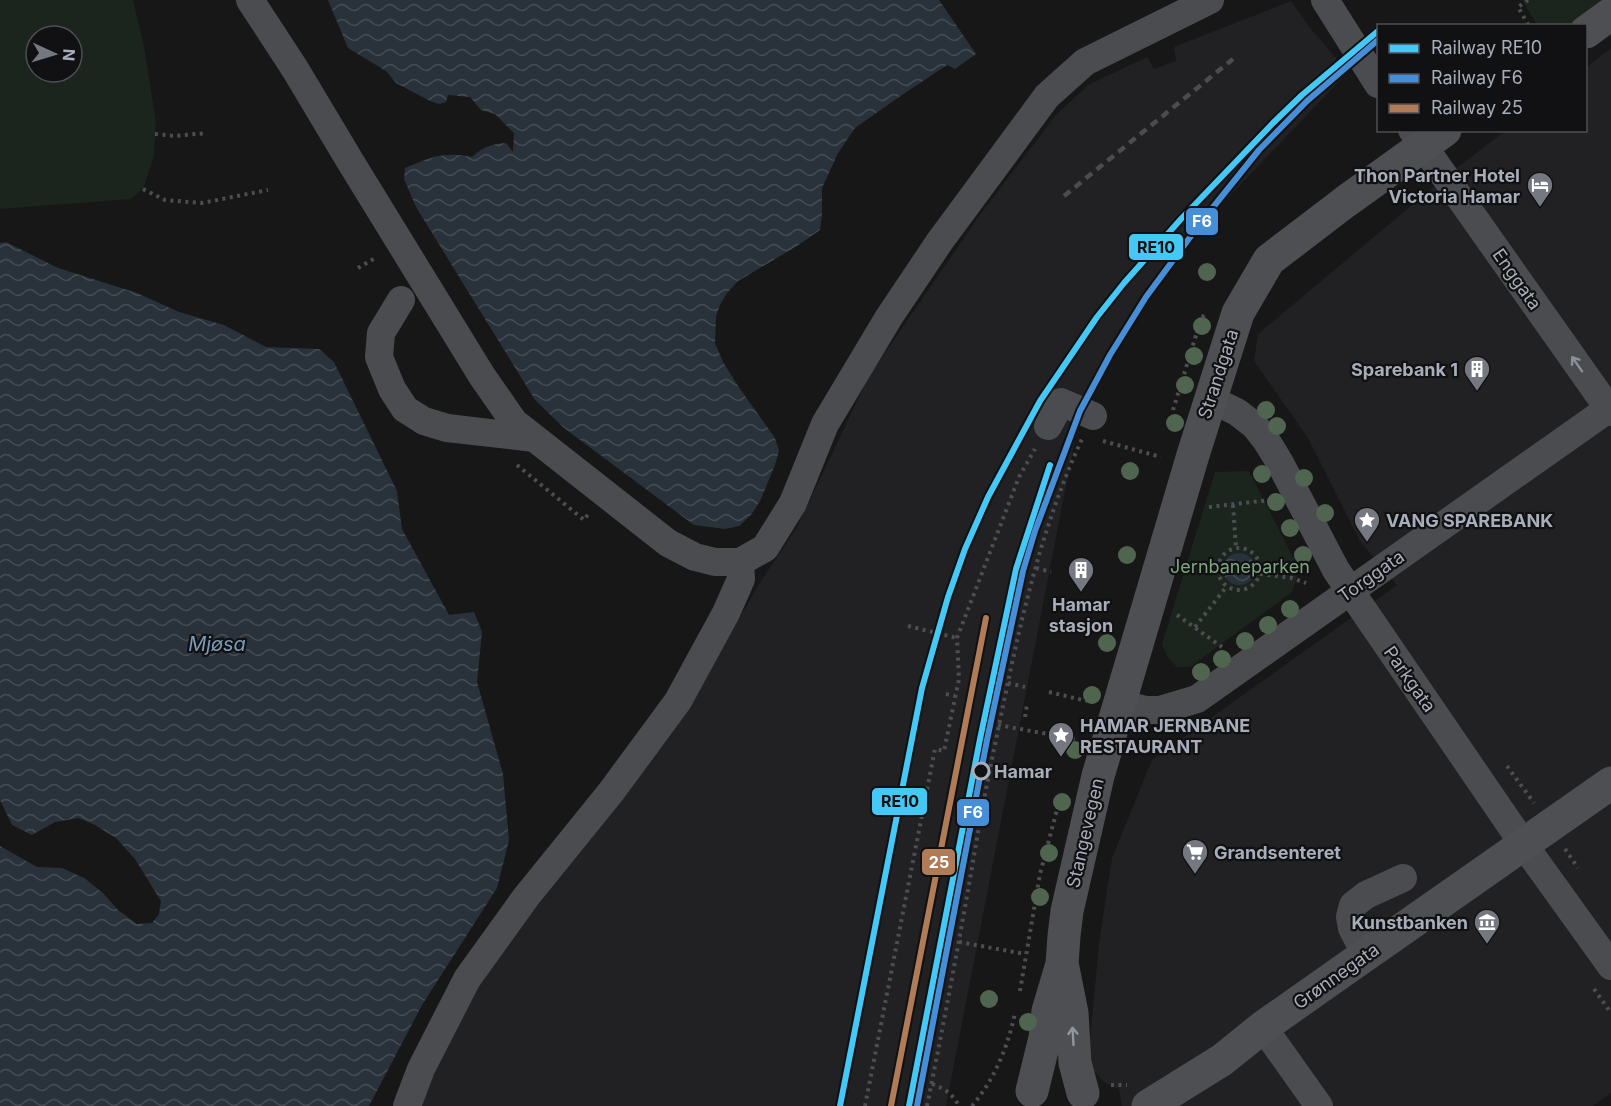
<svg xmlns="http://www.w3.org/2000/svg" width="1611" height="1106" font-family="Inter,sans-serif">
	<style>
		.built { fill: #212123 }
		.green { fill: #1c241e; fill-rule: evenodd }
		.water { fill: url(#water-waves) }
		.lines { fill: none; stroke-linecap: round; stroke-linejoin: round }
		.path { stroke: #4d4e52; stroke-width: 4; stroke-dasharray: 3 4.5; stroke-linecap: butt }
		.minor { stroke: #4b4c50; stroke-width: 28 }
		.major { stroke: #4d4f52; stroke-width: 33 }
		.rail { stroke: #4a4c4f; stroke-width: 4.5; stroke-dasharray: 8 6; stroke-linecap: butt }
		.rail-1-casing { stroke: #111113; stroke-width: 10 }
		.rail-2-casing { stroke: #111113; stroke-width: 10 }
		.rail-3-casing { stroke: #111113; stroke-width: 10 }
		.rail-1 { stroke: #44c8f5; stroke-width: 6 }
		.rail-2 { stroke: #468fd7; stroke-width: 6 }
		.rail-3 { stroke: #b07c57; stroke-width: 6 }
		.tree { fill: #4f6550 }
		.oneway { stroke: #8b909a }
		.oneway2 { stroke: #90969f }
		.stop-dot { fill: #111113; stroke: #a7adb9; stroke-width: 3 }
		.labels { text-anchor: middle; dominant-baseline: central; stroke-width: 4.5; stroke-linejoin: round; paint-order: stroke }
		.poi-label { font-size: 18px; font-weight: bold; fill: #a7adb9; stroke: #111113; text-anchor: end }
		.street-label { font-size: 18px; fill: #a7adb9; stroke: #111113 }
		.park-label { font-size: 18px; fill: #7da57f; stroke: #111113 }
		.stop-label { font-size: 18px; font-weight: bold; fill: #a7adb9; stroke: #111113; text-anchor: start }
		.water-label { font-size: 20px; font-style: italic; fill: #7c9bb6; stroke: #111113 }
		.line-badge { stroke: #111113; stroke-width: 2 }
		.badge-label { font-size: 16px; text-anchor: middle; font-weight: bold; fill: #fff }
		.pale-badge-label { font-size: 16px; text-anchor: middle; font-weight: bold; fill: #111 }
	</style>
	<defs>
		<pattern id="water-waves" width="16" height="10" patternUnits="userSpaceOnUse" patternTransform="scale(1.5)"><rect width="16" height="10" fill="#29323a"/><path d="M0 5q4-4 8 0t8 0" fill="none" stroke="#454d54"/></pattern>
	</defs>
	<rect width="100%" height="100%" fill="#171717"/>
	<path class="built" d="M1291 1 1311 29 1348 72 1195 232 1110 354 1075 439 946 1106H419L474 989 720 652 759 584 797 527 869 376 977 219 1055 116 1088 85 1147 57 1154 69 1176 61 1174 47Z
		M1611 48V1093L1593 1106H1122L1119 1089 1105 1083 1090 1067 1089 1051 1099 944 1112 858 1152 760 1397 585 1360 541 1308 438 1254 361 1258 334 1454 170 1505 131 1586 130V68Z"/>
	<path class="green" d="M0 0H133L144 46 156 122 154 156 143 189 131 199 0 209ZM36 36H72V72H36Z
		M1522 0H1604L1569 26 1537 25Z
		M1249 471 1299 569 1292 592 1190 667H1177L1168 658 1162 644 1215 472Z"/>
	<path class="water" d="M328 0H939L976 54 955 69 947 65 899 97 855 128 838 153 822 188V214L820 230 797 246 738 281 727 293 720 305 716 316 715 343 723 362 740 389 775 438 779 451 775 465 760 501 751 515 739 526 725 529 694 525 564 428 535 400 416 207 404 179 405 168C431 157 443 151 472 157 483 147 491 144 506 143L513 152 514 133 495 114 481 110 470 97 448 95 446 102 439 104 430 101 396 83 386 71 348 48Z
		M6 242 58 268 137 293 179 312 224 325 266 347 319 349 334 362 397 491 402 529 449 615 474 612 482 632 477 682 503 774 509 840 497 888 422 1005 369 1106H0V846L37 867 62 868 84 878 103 893 118 910 137 924 152 923 159 914 161 901 135 859 116 838 95 825 79 818 55 822 32 835 12 825 0 800V243Z
		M1223 569a16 16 0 1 1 32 0a16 16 0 1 1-32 0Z"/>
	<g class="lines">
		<path class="path" d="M1528 0 1518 7 1529 26
			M155 134 174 136 207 133
			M143 189 165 200 202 203 268 190
			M358 268 377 257
			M1173 410 1201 319 1204 315
			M1103 441 1161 457
			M517 465 584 520 589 513
			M1233 505 1236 548
			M1209 507 1270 500
			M1218 569a21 21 0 1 1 42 0a21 21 0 1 1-42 0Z
			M1036 568 1051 572
			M1260 574 1292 578 1306 583
			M1177 615 1222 647
			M908 626 957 638
			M1195 627 1227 586
			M1008 683 1025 687
			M1049 692 1087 701
			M946 694 955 696
			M1025 717 1027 705
			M998 725 1075 739
			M1507 766 1534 803
			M1565 849 1578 868
			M959 942 1025 954
			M1594 989 1611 1013
			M1020 991 1040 874 1059 802
			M932 1084C945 1089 952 1093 959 1106
			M1111 1085H1127
			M865 1106 935 749 944 751 959 679 957 638 1019 477 1035 449
			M927 1106C945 1017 962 927 977 838 987 781 999 725 1011 668 1028 590 1048 512 1082 439
			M972 1106C994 1080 1008 1047 1015 1013"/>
		<path class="minor" d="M250 0 295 69 350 161 482 376 514 422 668 543 695 557 715 562H740L765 548 793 503 825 424 889 317 940 241 1047 96 1085 62 1210 0
			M1325 0 1378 84
			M1412 130 1611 412
			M401 300 381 333 379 357 392 389 405 409 424 421 447 428 534 438
			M1210 399 1237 412 1255 426 1266 440 1280 463 1336 570 1524 845 1611 966
			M1048 426 1061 402 1093 416
			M1118 703 1146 710H1160L1197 699 1611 407
			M1366 955 1352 928 1350 917 1353 905 1366 895 1403 878
			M1263 1027 1319 1106
			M407 1106 421 1069 467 979 526 897 611 792 678 701 726 613 741 579 740 562"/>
		<path class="major" d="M1586 32 1611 14
			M1063 968 1072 1013 1075 1063 1083 1093
			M1032 1091 1045 1038 1048 1011 1062 964 1064 936 1067 911 1098 776 1193 455 1238 313 1269 260 1345 202 1445 130
			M1148 1106 1222 1060 1263 1027 1344 970 1611 783"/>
		<path class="rail" d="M1064 196 1233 59"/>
		<g class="rail-1-casing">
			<path id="rail-1" d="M840 1106 922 688 948 597 965 549 988 497 1040 401 1097 317 1124 283 1181 219 1273 123 1302 95 1378 31
				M909 1106 980 739 1016 569 1050 465"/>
		</g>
		<g class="rail-2-casing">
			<path id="rail-2" d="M917 1106 987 740 1023 571 1035 531 1080 411 1110 355 1146 297 1202 221 1259 150 1307 101 1378 40"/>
		</g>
		<g class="rail-3-casing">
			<path id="rail-3" d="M891 1106 986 618"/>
		</g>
		<use href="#rail-1" class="rail-1"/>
		<use href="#rail-2" class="rail-2"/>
		<use href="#rail-3" class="rail-3"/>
	</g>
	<g class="tree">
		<circle cx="1207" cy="272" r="9"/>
		<circle cx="1202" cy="326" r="9"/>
		<circle cx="1194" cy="356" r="9"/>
		<circle cx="1185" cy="385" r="9"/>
		<circle cx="1266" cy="410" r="9"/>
		<circle cx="1175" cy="423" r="9"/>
		<circle cx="1277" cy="426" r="9"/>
		<circle cx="1130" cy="471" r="9"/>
		<circle cx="1262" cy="474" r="9"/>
		<circle cx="1304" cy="478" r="9"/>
		<circle cx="1276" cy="502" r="9"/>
		<circle cx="1325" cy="513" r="9"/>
		<circle cx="1290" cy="528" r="9"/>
		<circle cx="1127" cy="555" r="9"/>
		<circle cx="1303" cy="555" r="9"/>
		<circle cx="1290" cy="609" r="9"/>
		<circle cx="1268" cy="625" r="9"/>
		<circle cx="1245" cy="641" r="9"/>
		<circle cx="1107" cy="643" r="9"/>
		<circle cx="1222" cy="659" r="9"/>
		<circle cx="1201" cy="672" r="9"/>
		<circle cx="1092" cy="695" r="9"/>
		<circle cx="1075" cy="750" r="9"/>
		<circle cx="1062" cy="802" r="9"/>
		<circle cx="1049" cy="853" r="9"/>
		<circle cx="1040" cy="897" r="9"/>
		<circle cx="989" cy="999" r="9"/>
		<circle cx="1028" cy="1022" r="9"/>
	</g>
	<defs><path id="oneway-shaft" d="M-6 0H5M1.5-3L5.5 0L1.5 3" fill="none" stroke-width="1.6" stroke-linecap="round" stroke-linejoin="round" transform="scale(1.5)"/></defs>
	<use class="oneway" href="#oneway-shaft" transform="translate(1577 364) rotate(-125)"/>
	<use class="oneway2" href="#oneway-shaft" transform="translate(1073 1036) rotate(-93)"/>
	<defs>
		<g id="hotel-pin" transform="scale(1.35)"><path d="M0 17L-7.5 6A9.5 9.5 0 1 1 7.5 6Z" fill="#757880" stroke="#111113"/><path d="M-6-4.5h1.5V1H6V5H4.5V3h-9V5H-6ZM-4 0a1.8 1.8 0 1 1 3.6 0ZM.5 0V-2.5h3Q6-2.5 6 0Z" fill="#fff"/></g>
		<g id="building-pin" transform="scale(1.35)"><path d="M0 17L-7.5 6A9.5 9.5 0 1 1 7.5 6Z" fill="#757880" stroke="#111113"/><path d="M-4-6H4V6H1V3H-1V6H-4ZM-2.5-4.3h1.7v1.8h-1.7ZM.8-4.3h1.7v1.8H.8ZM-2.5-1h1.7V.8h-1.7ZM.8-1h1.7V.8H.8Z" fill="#fff"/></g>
		<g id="sight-pin" transform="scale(1.35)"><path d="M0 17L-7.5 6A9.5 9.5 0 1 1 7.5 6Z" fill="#757880" stroke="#111113"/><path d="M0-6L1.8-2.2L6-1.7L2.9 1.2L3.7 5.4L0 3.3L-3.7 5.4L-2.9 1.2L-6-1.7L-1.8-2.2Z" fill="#fff"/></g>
		<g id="supermarket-pin" transform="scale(1.35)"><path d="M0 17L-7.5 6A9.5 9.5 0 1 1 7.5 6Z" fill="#757880" stroke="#111113"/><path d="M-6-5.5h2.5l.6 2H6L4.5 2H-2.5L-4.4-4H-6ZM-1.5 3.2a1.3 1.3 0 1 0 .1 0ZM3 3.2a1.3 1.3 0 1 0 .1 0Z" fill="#fff"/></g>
		<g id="museum-pin" transform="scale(1.35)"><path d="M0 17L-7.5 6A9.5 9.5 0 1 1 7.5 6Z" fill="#757880" stroke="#111113"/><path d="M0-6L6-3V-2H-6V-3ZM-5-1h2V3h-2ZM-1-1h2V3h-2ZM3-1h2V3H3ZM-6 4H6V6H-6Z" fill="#fff"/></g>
	</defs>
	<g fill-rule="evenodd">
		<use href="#hotel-pin" x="1540" y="185"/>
		<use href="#building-pin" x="1477" y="369"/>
		<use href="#sight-pin" x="1367" y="520"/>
		<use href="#building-pin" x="1081" y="570"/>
		<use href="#sight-pin" x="1061" y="735"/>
		<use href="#supermarket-pin" x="1195" y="852"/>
		<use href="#museum-pin" x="1487" y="922"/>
	</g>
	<circle class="stop-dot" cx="981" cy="771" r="8"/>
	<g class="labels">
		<g class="poi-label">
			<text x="1520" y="175">Thon Partner Hotel<tspan x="1520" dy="21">Victoria Hamar</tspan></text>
			<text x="1458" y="369">Sparebank 1</text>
			<text x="1386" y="520" text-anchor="start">VANG SPAREBANK</text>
			<text x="1081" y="604" text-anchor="middle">Hamar<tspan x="1081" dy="21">stasjon</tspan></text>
			<text x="1080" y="725" text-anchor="start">HAMAR JERNBANE<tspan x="1080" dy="21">RESTAURANT</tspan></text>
			<text x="1214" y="852" text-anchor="start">Grandsenteret</text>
			<text x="1468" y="922">Kunstbanken</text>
		</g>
		<g class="street-label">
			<text transform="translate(1517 279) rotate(55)">Enggata</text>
			<text transform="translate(1218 374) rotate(-72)">Strandgata</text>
			<text transform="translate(1371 576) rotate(-35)">Torggata</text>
			<text transform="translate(1410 679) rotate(55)">Parkgata</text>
			<text transform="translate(1085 833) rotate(-77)">Stangevegen</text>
			<text transform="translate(1336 976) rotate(-35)">Grønnegata</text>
		</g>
		<g class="park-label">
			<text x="1240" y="566">Jernbaneparken</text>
		</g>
		<g class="stop-label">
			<text x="994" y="771">Hamar</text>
		</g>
		<g class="water-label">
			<text x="217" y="644">Mjøsa</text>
		</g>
	</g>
	<g class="line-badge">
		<rect x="1185" y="207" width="34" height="29" rx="6" fill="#468fd7"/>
		<rect x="1128" y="233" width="56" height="28" rx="6" fill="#44c8f5"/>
		<rect x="871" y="787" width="57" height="29" rx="6" fill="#44c8f5"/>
		<rect x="956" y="798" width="34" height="29" rx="6" fill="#468fd7"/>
		<rect x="921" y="848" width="35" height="28" rx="6" fill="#b07c57"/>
	</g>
	<g class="badge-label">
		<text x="1202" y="227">F6</text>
		<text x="973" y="818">F6</text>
		<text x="939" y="868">25</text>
	</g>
	<g class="pale-badge-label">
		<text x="1156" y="253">RE10</text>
		<text x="900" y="807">RE10</text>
	</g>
	<rect x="1377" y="24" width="210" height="108" fill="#111113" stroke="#4d4f55" stroke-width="1.5"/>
	<rect x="1389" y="44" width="30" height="9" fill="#44c8f5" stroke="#4d4f55" stroke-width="1.5"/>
	<text x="1431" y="54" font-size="18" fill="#a7adb9">Railway RE10</text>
	<rect x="1389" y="74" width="30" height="9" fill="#468fd7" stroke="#4d4f55" stroke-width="1.5"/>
	<text x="1431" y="84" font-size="18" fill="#a7adb9">Railway F6</text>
	<rect x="1389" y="104" width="30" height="9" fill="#b07c57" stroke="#4d4f55" stroke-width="1.5"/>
	<text x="1431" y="114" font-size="18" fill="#a7adb9">Railway 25</text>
	<g transform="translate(54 54) rotate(94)"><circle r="28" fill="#111113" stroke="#4d4f55" stroke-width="1.5"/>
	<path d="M0-4.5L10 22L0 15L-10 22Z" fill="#757880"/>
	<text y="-9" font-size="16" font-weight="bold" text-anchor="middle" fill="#a7adb9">N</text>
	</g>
</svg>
